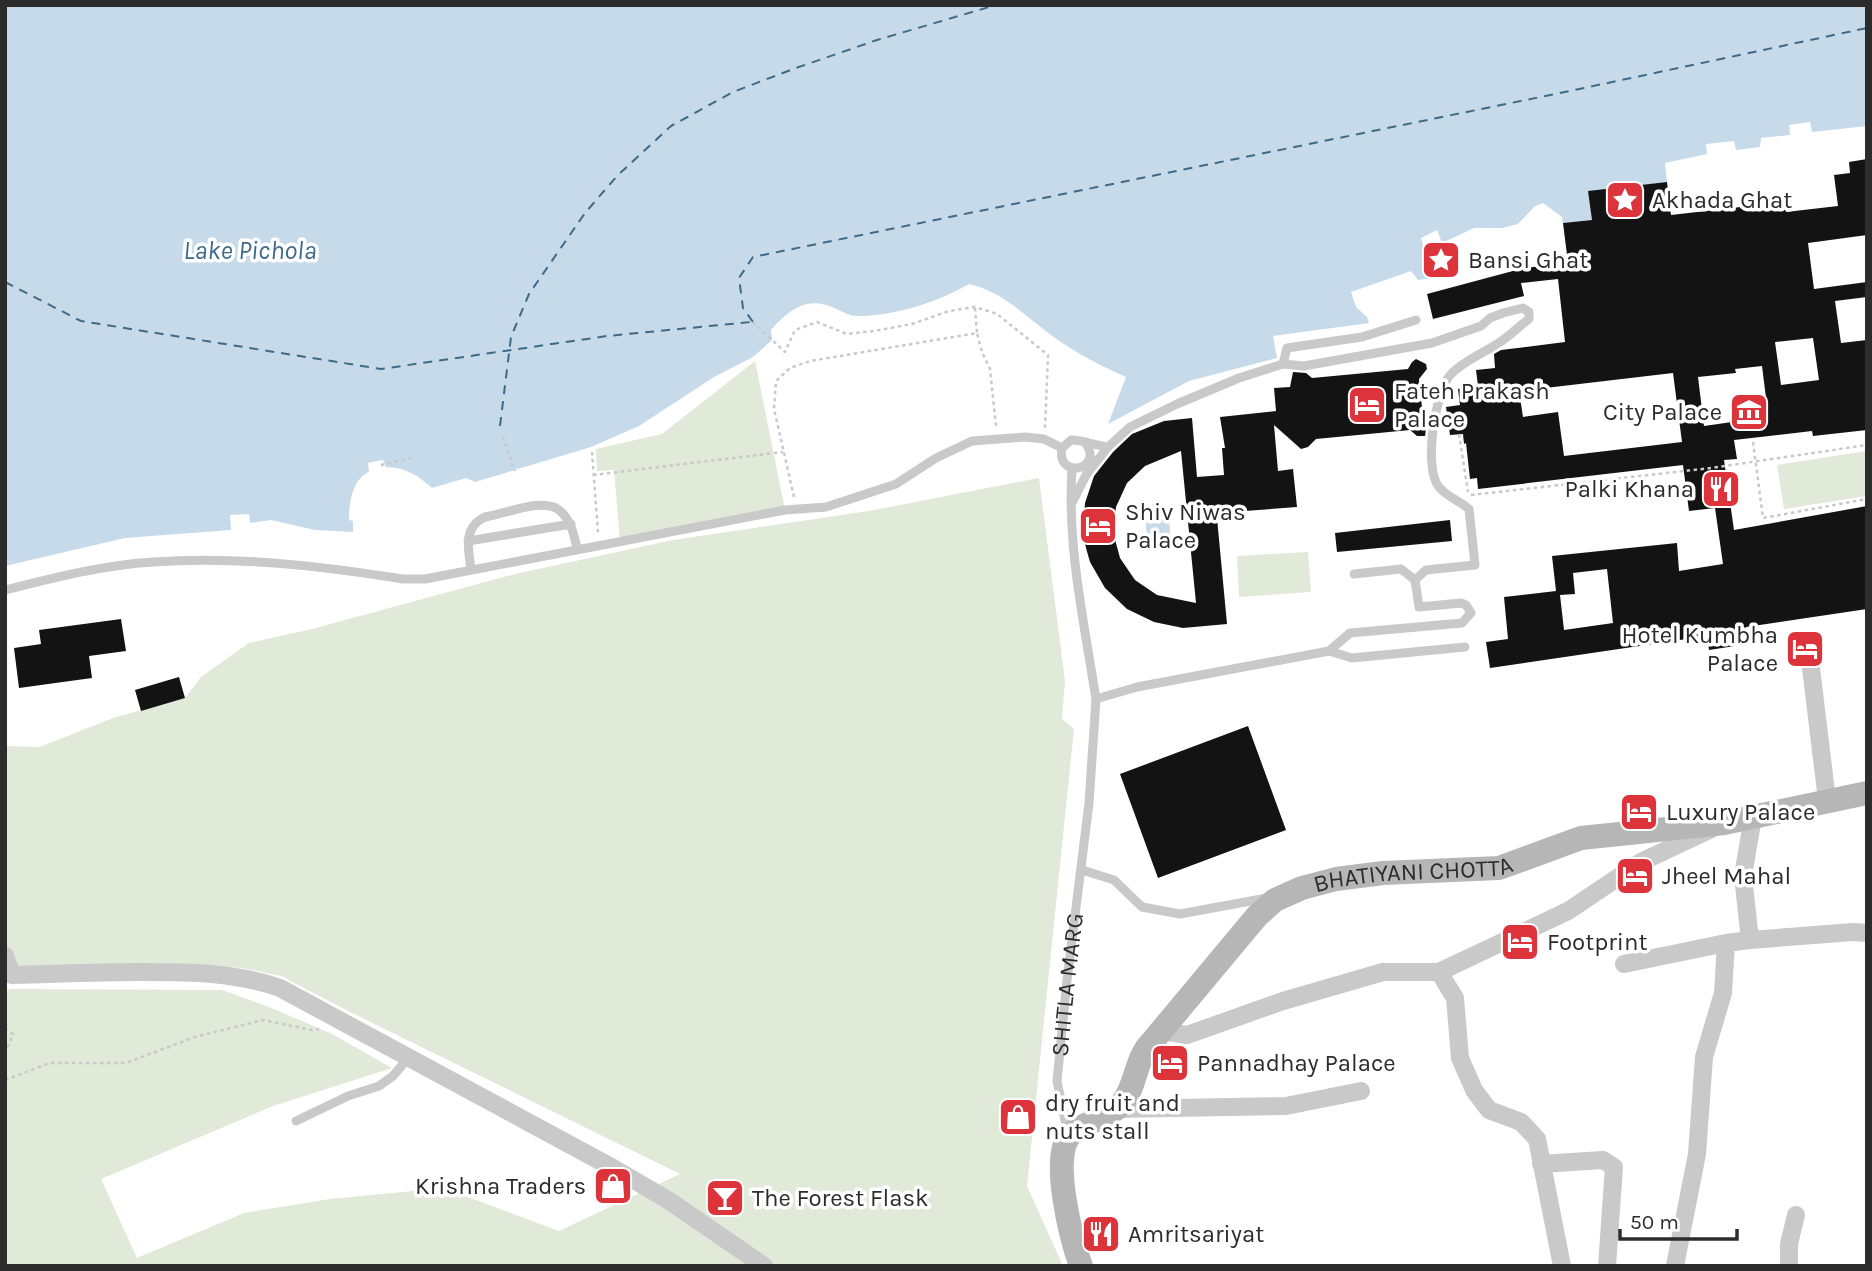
<svg xmlns="http://www.w3.org/2000/svg" width="1872" height="1271" font-family="Karla,sans-serif">
	<style>
		.green { fill: #e1e9d9 }
		.water { fill: #c6dae9 }
		.lines { fill: none; stroke-linecap: round; stroke-linejoin: round }
		.ferry { stroke: #3e6a89; stroke-width: 2; stroke-dasharray: 9 7; stroke-linecap: butt }
		.building { fill: #131313; fill-rule: evenodd }
		.path { stroke: #c9c9c9; stroke-width: 2.5; stroke-dasharray: 3.5 3.5; stroke-linecap: butt }
		.service { stroke: #c9c9c9; stroke-width: 9 }
		.minor { stroke: #c9c9c9; stroke-width: 18 }
		.secondary { stroke: #b6b6b6; stroke-width: 24 }
		.labels { text-anchor: middle; dominant-baseline: central; stroke-width: 7; stroke-linejoin: round; paint-order: stroke }
		.poi-label { font-size: 24px; fill: #2c2c2c; stroke: #fff; text-anchor: start }
		.street-label { font-size: 24px; fill: #2c2c2c; stroke: #fff }
		.water-label { font-size: 26px; font-style: italic; fill: #3e6a89; stroke: #fff }
	</style>
	<rect width="100%" height="100%" fill="#fff"/>
	<path class="green" d="M755 361 785 510 620 541 614 470 597 471 596 449 662 434Z
		M1867 451V496L1784 509 1777 465Z
		M1039 478 1065 681 1062 719 1074 729 1027 1186 1063 1266H5V992L10 989 222 990 269 1007 330 1033 392 1068 273 1106 101 1179 137 1258 244 1213 330 1199 444 1188 559 1231 680 1174 344 1009 281 976 243 968 193 964 7 967 5 960V746L40 747 113 718 185 698 201 677 249 643 312 629 515 574 673 540 869 511Z
		M1308 552 1311 592 1239 597 1237 556Z"/>
	<path class="water" d="M5 5H1867V126L1812 132 1810 122 1789 125 1790 135 1761 138 1760 147 1736 150 1734 141 1706 144 1707 154 1665 163 1667 182 1589 192 1592 220 1563 223 1562 217 1543 203 1535 206 1518 224 1502 228H1474L1442 243 1437 230 1421 238 1433 278 1418 280 1411 271 1351 292 1356 307 1367 317 1369 323 1273 336 1277 358 1189 381 1108 424 1126 377C1096 364 1068 349 1042 328 1018 309 999 291 969 284 938 302 897 315 861 316 846 317 839 308 826 305 803 298 785 314 771 330L772 340 753 357 714 377 639 426 591 447 475 482 466 478 432 488C419 476 405 467 386 467L383 460 368 463 369 472C352 479 349 504 349 520L353 521V532L315 530 271 520 250 523 249 514 230 515 231 530 125 538 5 566Z
		M1153 504 1162 505 1169 513 1170 535 1162 544H1156L1147 537 1145 514Z"/>
	<g class="lines">
		<path class="ferry" d="M5 282 81 321 381 369 607 336 751 322
			M753 322 743 308 739 278 753 257 1565 92 1867 28
			M500 426 511 337 529 294 585 213 617 176 671 126 733 92 796 68 877 40 996 5"/>
	</g>
	<path class="building" d="M1867 159V235L1808 243 1814 289 1867 282V297L1835 301 1841 343 1867 340V430L1813 436 1812 431 1734 440 1737 459 1724 460 1734 530 1867 506V609L1746 627 1748 644 1709 650 1707 636 1490 668 1486 642 1508 639 1504 597 1556 591 1552 556 1677 543 1679 571 1723 564 1715 508 1689 511 1683 465 1478 489 1477 478 1470 479 1466 443 1464 444 1463 434 1450 435 1446 407 1460 405 1458 389 1478 386 1476 370 1495 368 1494 354 1501 350 1565 342 1558 279 1521 283 1524 296 1433 319 1427 294 1524 268 1568 263 1563 223 1592 220 1588 191 1667 182 1671 215 1785 202 1786 212 1838 206 1834 175 1850 173 1849 162ZM1813 338 1819 380 1781 385 1775 342ZM1762 366 1766 398 1730 403 1732 422 1704 426 1698 377 1736 373 1735 369ZM1673 373 1682 442 1564 456 1558 412 1523 417 1519 391ZM1607 569 1613 623 1564 630 1560 595 1575 594 1573 573Z
		M1416 359 1426 364 1427 369 1419 379 1423 417 1427 422 1425 436H1417L1410 430 1316 439 1308 447 1301 449 1274 425 1278 471 1293 469 1297 507 1245 511V515L1217 518 1227 624 1183 628 1154 622 1127 609 1105 588 1090 562 1086 548 1083 533 1085 503 1094 476 1113 452 1132 434 1164 421 1192 418 1197 477 1224 475 1222 448H1225L1220 417 1276 411 1274 388 1290 387 1293 372 1306 373 1312 378 1408 369 1412 362ZM1181 451 1196 603 1157 595 1135 580 1120 558 1113 532 1116 507 1127 483 1145 466Z
		M1450 520 1452 541 1337 552 1335 533Z
		M121 619 126 651 89 656 92 678 19 688 14 648 41 644 39 630Z
		M179 677 185 698 141 711 135 690Z
		M1248 726 1286 830 1158 878 1120 774Z"/>
	<g class="lines">
		<path class="path" d="M975 308 977 333
			M753 322 785 352 795 330 817 322 847 334 874 331 912 324 949 311 975 307 997 314 1048 355 1045 428
			M1459 434 1468 492
			M503 437 515 471
			M1753 442 1763 518 1867 499
			M592 452 598 533
			M381 465 415 457
			M593 475 783 452
			M1471 495 1711 468 1867 445
			M794 497 774 409 776 381 790 368 810 361 977 333 982 352 990 369 996 426
			M5 1028 13 1034 5 1053
			M5 1080 50 1063H126L195 1037 263 1020 312 1030 319 1029"/>
		<g class="service">
			<path d="M1283 364 1287 348 1362 337 1416 320"/>
			<path d="M1072 468C1067 547 1084 622 1096 699L1137 687 1329 651 1350 633 1462 623 1471 613 1466 605 1461 603 1419 607 1415 580 1426 570 1475 565 1469 509C1460 501 1447 497 1439 487 1423 469 1435 391 1451 374 1465 360 1484 353 1500 342 1511 335 1519 326 1529 319V312L1523 308 1503 313 1490 318 1481 326 1432 343 1304 366 1283 364 1239 378 1177 404 1130 427 1108 447C1097 446 1080 439 1071 440L1062 448C1056 480 1104 470 1086 444"/>
			<path d="M1073 501 1086 475 1108 447"/>
			<path d="M468 541 571 524"/>
			<path d="M471 569C468 548 463 527 485 517 534 507 566 485 577 549"/>
			<path d="M1354 574 1401 569 1415 580"/>
			<path d="M5 590C53 578 103 565 153 562 236 556 321 566 403 579H425L785 510 826 507 896 484 936 458 972 441 1025 437 1044 439 1062 448"/>
			<path d="M1329 651 1352 658 1465 647"/>
			<path d="M1082 870 1114 880 1142 907 1180 914 1267 898"/>
			<path d="M296 1121 348 1096 379 1086 393 1076 409 1057"/>
			<path id="s1" d="M1068 1135 1057 1081 1067 980 1089 803 1096 699"/>
		</g>
		<path class="minor" d="M1810 660 1827 800
			M1750 940 1853 932 1867 933
			M5 956 12 975C55 974 98 972 141 972 190 972 234 972 280 988L613 1168 668 1200 764 1266
			M1624 964 1726 943
			M1439 972 1455 998 1460 1058 1474 1090 1489 1110 1521 1122 1537 1139 1562 1266
			M1162 1031 1187 1035 1283 1001 1383 972H1439L1568 911 1641 862 1711 829
			M1116 1109 1286 1106 1361 1091
			M1541 1164 1603 1160 1614 1167 1607 1266
			M1675 1266 1697 1154 1704 1057 1723 993 1726 943 1750 940 1743 876 1753 817
			M1789 1266V1244L1796 1215"/>
		<path class="secondary" id="s2" d="M1081 1266C1072 1241 1049 1154 1071 1134 1086 1121 1110 1118 1122 1103 1135 1088 1135 1065 1146 1049L1257 916 1275 900 1302 888 1336 879 1383 873 1499 868 1581 838 1724 823 1867 793"/>
	</g>
	<defs>
		<g id="sight-square" transform="scale(2.0125)"><rect x="-9" y="-9" width="18" height="18" rx="4" fill="#dd333b" stroke="#fff"/><path d="M0-6L1.8-2.2L6-1.7L2.9 1.2L3.7 5.4L0 3.3L-3.7 5.4L-2.9 1.2L-6-1.7L-1.8-2.2Z" fill="#fff"/></g>
		<g id="hotel-square" transform="scale(2.0125)"><rect x="-9" y="-9" width="18" height="18" rx="4" fill="#dd333b" stroke="#fff"/><path d="M-6-4.5h1.5V1H6V5H4.5V3h-9V5H-6ZM-4 0a1.8 1.8 0 1 1 3.6 0ZM.5 0V-2.5h3Q6-2.5 6 0Z" fill="#fff"/></g>
		<g id="museum-square" transform="scale(2.0125)"><rect x="-9" y="-9" width="18" height="18" rx="4" fill="#dd333b" stroke="#fff"/><path d="M0-6L6-3V-2H-6V-3ZM-5-1h2V3h-2ZM-1-1h2V3h-2ZM3-1h2V3H3ZM-6 4H6V6H-6Z" fill="#fff"/></g>
		<g id="restaurant-square" transform="scale(2.0125)"><rect x="-9" y="-9" width="18" height="18" rx="4" fill="#dd333b" stroke="#fff"/><path d="M-5-6h1v4h1v-4h1v4h1v-4h1v5L-1.5 .5V6h-2V.5L-5-1ZM5-6V6H3V1.5H1.5Q1.5-4 5-6Z" fill="#fff"/></g>
		<g id="shop-square" transform="scale(2.0125)"><rect x="-9" y="-9" width="18" height="18" rx="4" fill="#dd333b" stroke="#fff"/><path d="M-5-2.5h2.3a2.7 3.5 0 0 1 5.4 0H5L5.5 6h-11ZM-1.5-2.5h3a1.5 2.3 0 0 0-3 0Z" fill="#fff"/></g>
		<g id="bar-square" transform="scale(2.0125)"><rect x="-9" y="-9" width="18" height="18" rx="4" fill="#dd333b" stroke="#fff"/><path d="M-6-5H6L.8 .8V4.5H3.5V6h-7V4.5H-.8V.8Z" fill="#fff"/></g>
	</defs>
	<g fill-rule="evenodd">
		<use href="#sight-square" x="1625" y="200"/>
		<use href="#sight-square" x="1441" y="260"/>
		<use href="#hotel-square" x="1367" y="405"/>
		<use href="#museum-square" x="1749" y="412"/>
		<use href="#restaurant-square" x="1721" y="489"/>
		<use href="#hotel-square" x="1098" y="526"/>
		<use href="#hotel-square" x="1805" y="649"/>
		<use href="#hotel-square" x="1639" y="812"/>
		<use href="#hotel-square" x="1635" y="876"/>
		<use href="#hotel-square" x="1520" y="942"/>
		<use href="#hotel-square" x="1170" y="1063"/>
		<use href="#shop-square" x="1018" y="1117"/>
		<use href="#shop-square" x="613" y="1186"/>
		<use href="#bar-square" x="725" y="1198"/>
		<use href="#restaurant-square" x="1101" y="1234"/>
	</g>
	<g class="labels">
		<g class="poi-label">
			<text x="1652" y="200">Akhada Ghat</text>
			<text x="1468" y="260">Bansi Ghat</text>
			<text x="1394" y="391">Fateh Prakash<tspan x="1394" dy="28">Palace</tspan></text>
			<text x="1722" y="412" text-anchor="end">City Palace</text>
			<text x="1694" y="489" text-anchor="end">Palki Khana</text>
			<text x="1125" y="512">Shiv Niwas<tspan x="1125" dy="28">Palace</tspan></text>
			<text x="1778" y="635" text-anchor="end">Hotel Kumbha<tspan x="1778" dy="28">Palace</tspan></text>
			<text x="1666" y="812">Luxury Palace</text>
			<text x="1662" y="876">Jheel Mahal</text>
			<text x="1547" y="942">Footprint</text>
			<text x="1197" y="1063">Pannadhay Palace</text>
			<text x="1045" y="1103">dry fruit and<tspan x="1045" dy="28">nuts stall</tspan></text>
			<text x="586" y="1186" text-anchor="end">Krishna Traders</text>
			<text x="752" y="1198">The Forest Flask</text>
			<text x="1128" y="1234">Amritsariyat</text>
		</g>
		<g class="street-label">
			<text stroke="none"><textPath href="#s2" startOffset="595">BHATIYANI CHOTTA</textPath></text>
			<text stroke="none"><textPath href="#s1" startOffset="152">SHITLA MARG</textPath></text>
		</g>
		<g class="water-label">
			<text x="250" y="250">Lake Pichola</text>
		</g>
	</g>
	<rect width="1872" height="1271" fill="none" stroke="#2c2c2c" stroke-width="14"/>
	<path d="M1620 1229v10h117v-10" fill="none" stroke="#2c2c2c" stroke-width="3.5"/>
	<text x="1630" y="1229" font-size="21" fill="#2c2c2c" stroke="#ffffff" stroke-width="5" paint-order="stroke">50 m</text>
</svg>
